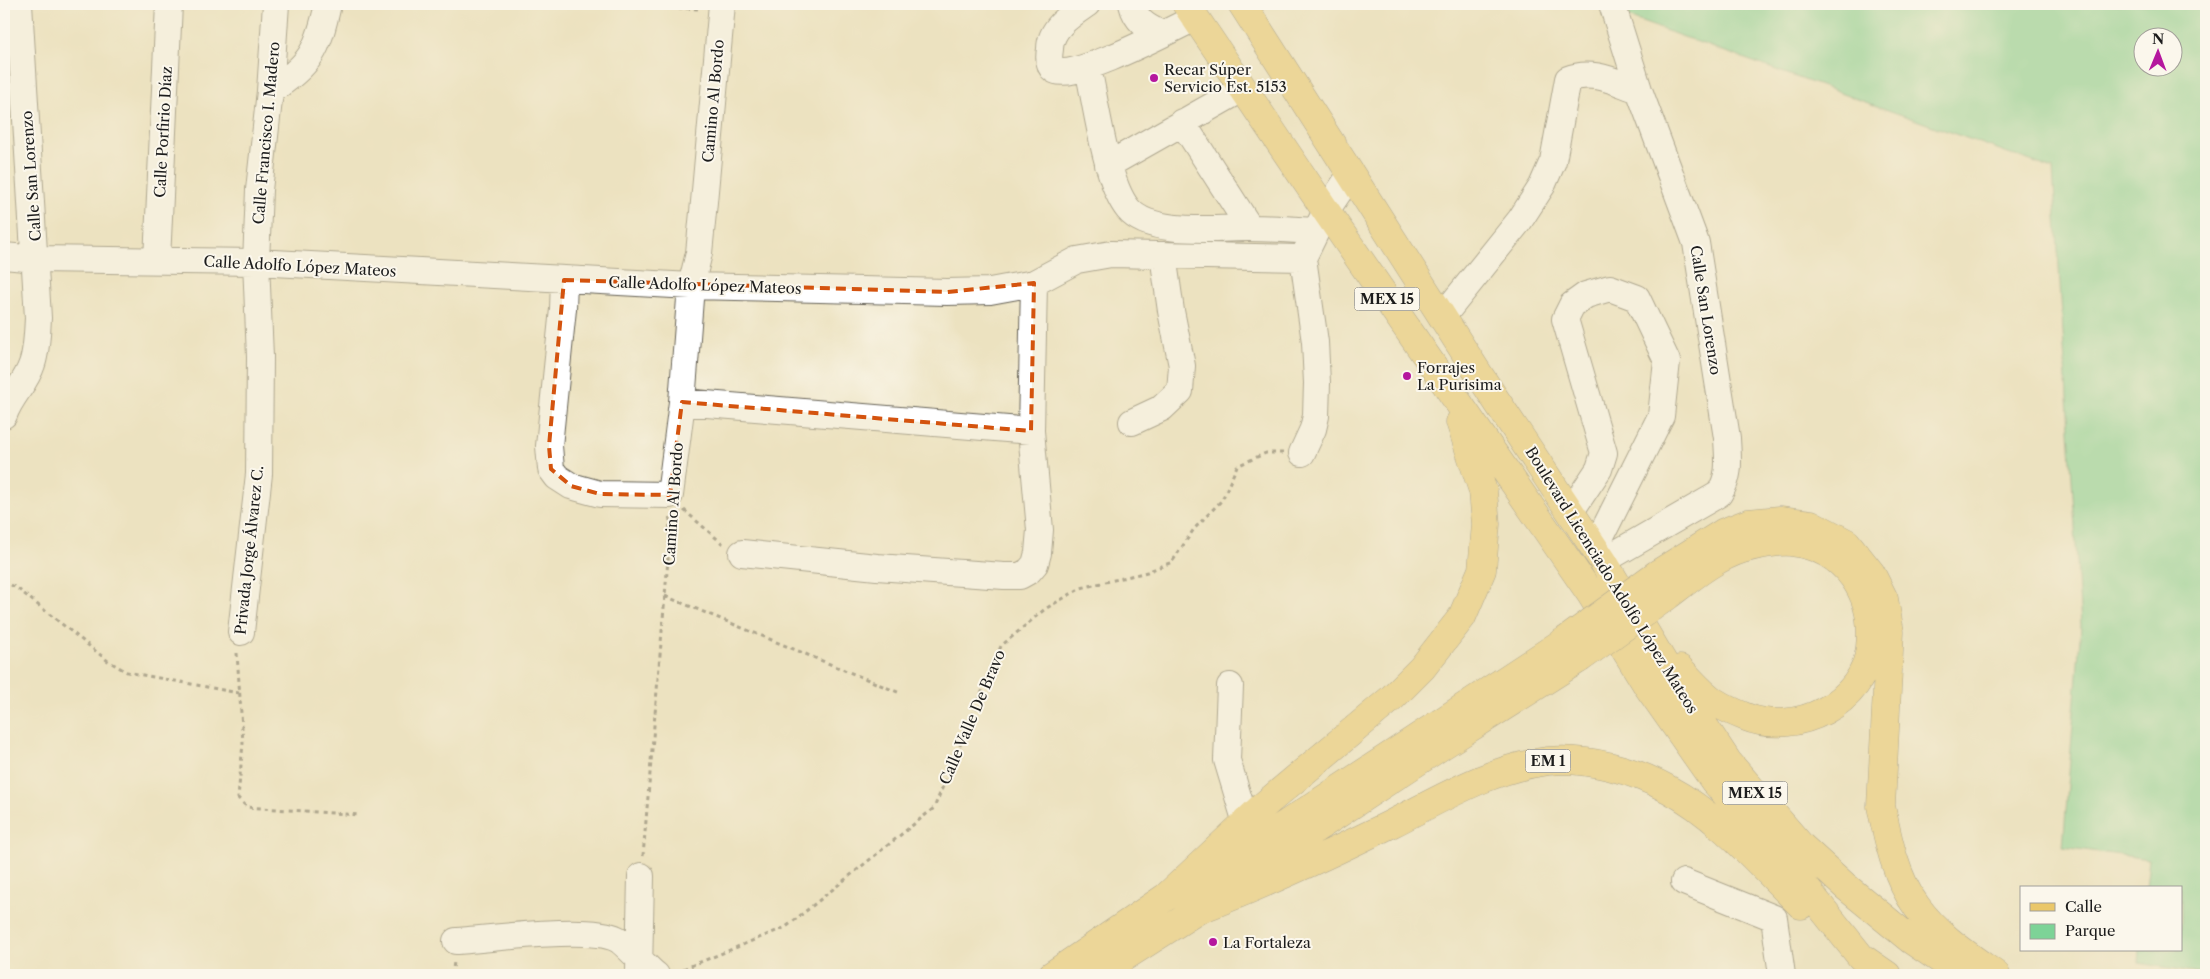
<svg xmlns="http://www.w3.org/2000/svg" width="2210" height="979" font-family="'Libre Caslon Text',serif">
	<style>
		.green { fill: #7dd397; stroke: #4c785a; fill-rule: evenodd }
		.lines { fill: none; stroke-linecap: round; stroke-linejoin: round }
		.minor-casing { stroke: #656155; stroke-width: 28 }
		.major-casing { stroke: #656155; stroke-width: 29 }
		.path { stroke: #656155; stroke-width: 3; stroke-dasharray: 4 4; stroke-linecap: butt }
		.minor { stroke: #fff; stroke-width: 26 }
		.major { stroke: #eac769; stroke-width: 28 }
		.major-bridge-casing { stroke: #656155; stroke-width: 29; stroke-linecap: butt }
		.major-bridge { stroke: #eac769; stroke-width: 28 }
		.marked { fill: none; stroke: #d4530e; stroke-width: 4; stroke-dasharray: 10 6; stroke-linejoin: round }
		.poi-dot { fill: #b5179e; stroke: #fbf7ec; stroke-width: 2 }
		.labels { text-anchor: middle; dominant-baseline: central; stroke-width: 4; stroke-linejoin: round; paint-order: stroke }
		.shield { fill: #fbf7ec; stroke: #5f5e5a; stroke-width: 1 }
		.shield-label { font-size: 14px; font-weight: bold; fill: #1c1c1c }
		.poi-label { font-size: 15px; fill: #1c1c1c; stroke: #fbf7ec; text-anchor: start }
		.street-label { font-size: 15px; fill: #1c1c1c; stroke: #fbf7ec }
	</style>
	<rect width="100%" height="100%" fill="#fbf7ec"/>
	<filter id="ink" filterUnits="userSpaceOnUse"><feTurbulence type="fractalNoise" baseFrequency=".02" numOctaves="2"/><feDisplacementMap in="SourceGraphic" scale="10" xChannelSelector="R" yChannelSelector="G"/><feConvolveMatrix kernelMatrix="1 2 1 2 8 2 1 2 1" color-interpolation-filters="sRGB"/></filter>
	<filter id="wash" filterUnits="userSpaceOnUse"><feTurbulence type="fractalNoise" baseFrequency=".0096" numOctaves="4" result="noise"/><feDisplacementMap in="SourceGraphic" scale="20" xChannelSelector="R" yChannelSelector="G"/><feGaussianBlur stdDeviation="1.12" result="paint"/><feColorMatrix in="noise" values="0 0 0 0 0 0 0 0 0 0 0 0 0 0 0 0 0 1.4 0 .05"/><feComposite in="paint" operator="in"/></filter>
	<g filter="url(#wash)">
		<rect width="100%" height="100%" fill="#ece2c0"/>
		<path class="green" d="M1621 4H2206V974L2139 963 2140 950H2181V888H2146L2149 859 2063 847 2081 626 2053 169 1625 16ZM2142 38H2172V68H2142Z"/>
	</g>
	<g filter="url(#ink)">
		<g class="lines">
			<g class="minor-casing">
				<path id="minor" d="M1087 4C1071 15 1050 28 1050 49 1049 55 1048 66 1054 70 1071 83 1174 28 1195 18
					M1132 4C1136 21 1146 27 1162 34
					M1088 68C1096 103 1106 183 1128 209 1150 236 1216 228 1248 228 1271 228 1294 230 1316 231
					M270 91C311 65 318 50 328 4
					M1182 122 1250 228
					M1108 165 1242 89
					M4 256 36 259 256 262 691 286 947 292 990 291 1034 283 1077 260 1111 254 1303 258 1326 211 1351 174
					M157 260 169 4
					M564 280 563 309 549 446 551 469 557 477 571 486 600 494 670 495 682 402 691 286 699 253 704 202 722 4
					M1442 317 1520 220 1542 186 1553 161 1568 79C1593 69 1615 82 1639 90
					M682 402 1031 431
					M4 415C10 397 26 383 32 364 37 350 37 333 38 318L19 4
					M1132 422 1162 408 1180 391 1182 366 1171 311 1163 255
					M1302 453 1313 429 1316 416 1317 383 1315 342 1303 258
					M1571 511 1599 469 1604 453 1565 319 1572 305 1586 295 1610 288 1637 298 1667 361 1661 416 1595 548
					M742 553 877 567 1004 576H1020L1029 571 1035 564 1038 553 1040 530 1031 431 1034 283
					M1603 561 1719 494C1731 475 1728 460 1727 438L1696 243 1639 90 1612 4
					M241 632 259 474 260 357 256 262 259 190 270 91 276 4
					M1230 686 1227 760 1246 823
					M1684 882 1774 918 1782 975
					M456 941C490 939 589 925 617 939 625 943 646 967 656 975
					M639 972 641 876"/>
			</g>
			<g class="major-casing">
				<path id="major" d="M1186 4 1326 211 1590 593 1648 687 1714 781 1777 852 1861 957 1887 975
					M1242 4 1480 376 1603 561 1672 677 1728 762 1801 846 1845 886 1911 940 1963 975
					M1657 574 1724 532 1748 523 1780 520 1811 524 1847 543 1871 573 1884 599 1890 632 1881 806C1888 840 1896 879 1917 907 1938 936 1968 955 1996 975
					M1666 597C1690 579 1714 558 1743 549 1758 545 1776 541 1791 542 1846 548 1876 595 1870 647 1865 703 1796 737 1746 717 1736 713 1724 708 1715 702 1702 694 1691 680 1680 669
					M1166 897 1263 806 1392 698 1422 668 1462 617 1482 570 1486 524 1483 491 1460 422
					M1198 910C1264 885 1328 855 1391 824 1441 799 1491 768 1548 761 1587 757 1634 770 1668 789 1719 816 1760 865 1801 905
					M1052 975 1166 897 1233 859 1566 640
					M1096 975 1198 910 1242 877 1443 745 1579 659"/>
			</g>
			<path class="path" d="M574 4 701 9
				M684 510 723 544
				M4 581 18 589 108 661 127 672 239 693
				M665 596 900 693
				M237 653 243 743 238 798 247 807 360 815
				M643 856 669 548 670 516
				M676 972 786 927 934 808 1001 646 1045 609 1081 588 1147 572 1172 562 1194 529 1222 500 1237 466 1266 453H1283
				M452 975 454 962"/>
			<use href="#minor" class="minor"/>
			<use href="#major" class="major"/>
			<g class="major-bridge-casing">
				<path id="major-bridge" d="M1566 640 1657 574
					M1579 659 1666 597"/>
			</g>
			<use href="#major-bridge" class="major-bridge"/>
		</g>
	</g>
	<path d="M0 0H2210V979H0ZM564 280 947 292 1034 283 1031 431 682 402 670 495 600 494 571 486 551 469 549 446Z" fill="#ece2c0" fill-opacity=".55" fill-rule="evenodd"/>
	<path class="marked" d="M564 280 947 292 1034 283 1031 431 682 402 670 495 600 494 571 486 551 469 549 446Z"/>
	<g class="poi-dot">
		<circle cx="1154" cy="78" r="5"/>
		<circle cx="1407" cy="376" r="5"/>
		<circle cx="1213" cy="942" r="5"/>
	</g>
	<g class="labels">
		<g class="shield">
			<rect x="1354.5" y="287.5" width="65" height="23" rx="4"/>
			<rect x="1525.5" y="749.5" width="45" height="23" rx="4"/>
			<rect x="1722.5" y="781.5" width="65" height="23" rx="4"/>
		</g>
		<g class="shield-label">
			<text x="1387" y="299">MEX 15</text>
			<text x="1548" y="761">EM 1</text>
			<text x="1755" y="793">MEX 15</text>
		</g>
		<g class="poi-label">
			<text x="1164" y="69">Recar Súper<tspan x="1164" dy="17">Servicio Est. 5153</tspan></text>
			<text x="1417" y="367">Forrajes<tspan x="1417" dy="17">La Purisima</tspan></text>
			<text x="1223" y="942">La Fortaleza</text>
		</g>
		<g class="street-label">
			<text transform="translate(713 101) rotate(-85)">Camino Al Bordo</text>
			<text transform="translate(163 132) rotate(-87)">Calle Porfirio Díaz</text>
			<text transform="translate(266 133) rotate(-85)">Calle Francisco I. Madero</text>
			<text transform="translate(31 176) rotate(-94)">Calle San Lorenzo</text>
			<text transform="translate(300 266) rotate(3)">Calle Adolfo López Mateos</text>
			<text transform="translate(705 285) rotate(2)">Calle Adolfo López Mateos</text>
			<text transform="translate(1706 310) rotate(81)">Calle San Lorenzo</text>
			<text transform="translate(673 504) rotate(-86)">Camino Al Bordo</text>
			<text transform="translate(249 550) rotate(-84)">Privada Jorge Álvarez C.</text>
			<text transform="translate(1612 580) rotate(58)">Boulevard Licenciado Adolfo López Mateos</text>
			<text transform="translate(972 717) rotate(-67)">Calle Valle De Bravo</text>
		</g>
	</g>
	<rect width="2210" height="979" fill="none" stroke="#fbf7ec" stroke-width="20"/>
	<rect x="2020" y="886" width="162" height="65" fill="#fbf7ec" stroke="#a29f99"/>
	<rect x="2030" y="903" width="25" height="8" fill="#eac769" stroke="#a29f99"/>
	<text x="2065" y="912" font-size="15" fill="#1c1c1c">Calle</text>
	<rect x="2030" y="924" width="25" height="15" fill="#7dd397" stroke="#a29f99"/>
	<text x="2065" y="936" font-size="15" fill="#1c1c1c">Parque</text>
	<g transform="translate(2158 52) rotate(1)"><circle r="24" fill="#fbf7ec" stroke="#a29f99"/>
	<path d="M0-4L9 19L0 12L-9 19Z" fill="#b5179e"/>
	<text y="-8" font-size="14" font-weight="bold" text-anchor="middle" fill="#1c1c1c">N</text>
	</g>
</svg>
